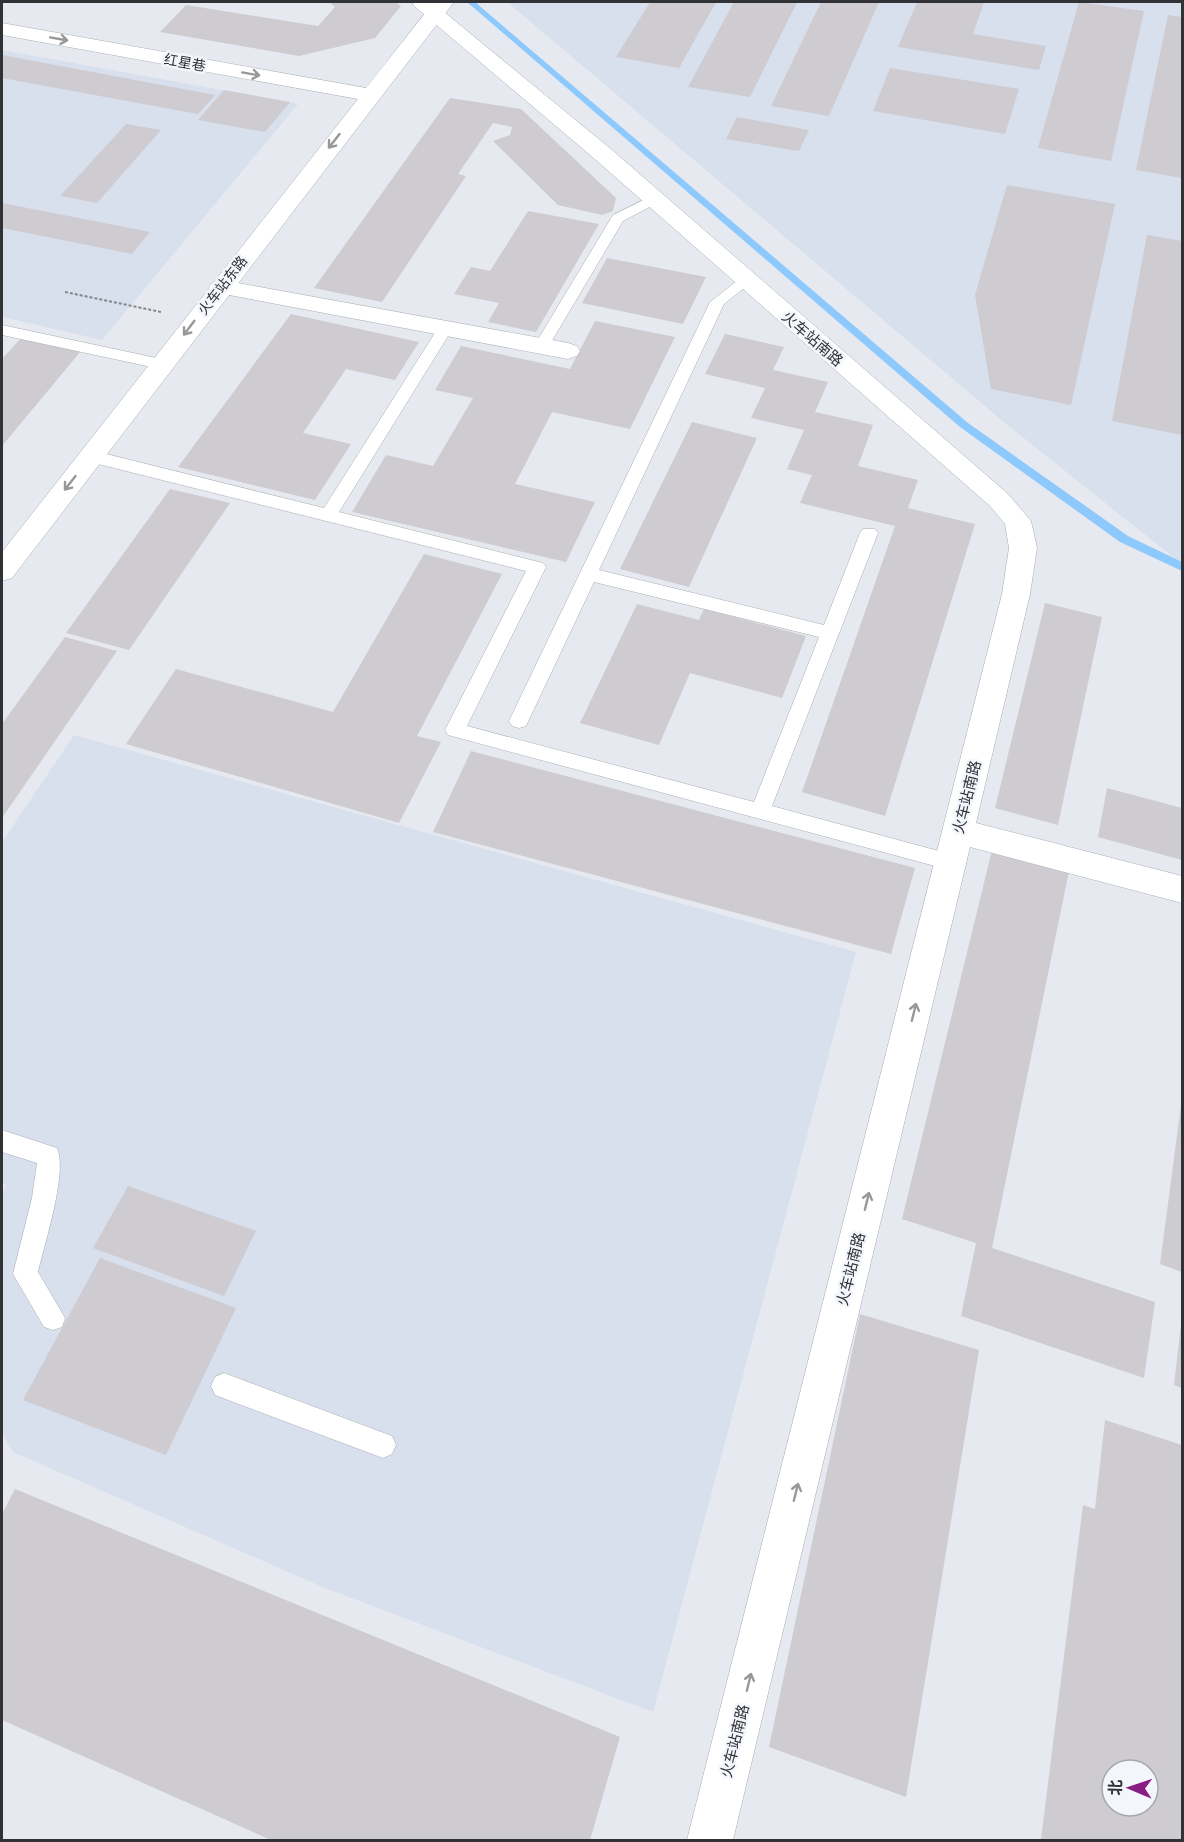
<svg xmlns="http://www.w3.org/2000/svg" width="1184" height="1842" font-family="Lato,'Noto Sans SC',sans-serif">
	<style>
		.built { fill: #d8dfed }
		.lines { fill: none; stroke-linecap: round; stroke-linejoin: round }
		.stream { fill: #8dc9fd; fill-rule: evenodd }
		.building { fill: #cecbd1; fill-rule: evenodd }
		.lane-casing { stroke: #a9acb2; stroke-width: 1 }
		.street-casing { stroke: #a9acb2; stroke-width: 1 }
		.secondary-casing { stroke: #a9acb2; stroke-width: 1 }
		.path { stroke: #83868a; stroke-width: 2; stroke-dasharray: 3 2; stroke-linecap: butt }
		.lane { fill: #fff; fill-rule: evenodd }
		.street { fill: #fff; fill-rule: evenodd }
		.secondary { fill: #fff; fill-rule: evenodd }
		.oneway { stroke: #98989a }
		.labels { text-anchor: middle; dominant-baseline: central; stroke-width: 5; stroke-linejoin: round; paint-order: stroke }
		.far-street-label { font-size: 14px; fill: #313235; stroke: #f3f7fd }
		.street-label { font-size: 15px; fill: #313235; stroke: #f3f7fd }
	</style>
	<rect width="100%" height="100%" fill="#e6eaf0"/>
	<path class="built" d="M507 2H1182V564L1005 423Z
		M2 50 298 104 102 340 2 317Z
		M74 735 856 952 653 1712 325 1588 13 1452 2 1433V1196L6 1185 2 1183V842Z"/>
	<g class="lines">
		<path class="stream" d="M467 2H475L968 423 1128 536 1182 562V571L1120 542 960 427Z"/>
	</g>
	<path class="building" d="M329 2H396L401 6 375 38 299 56 160 32 186 5 318 26 335 7Z
		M650 2H716L679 68 616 57Z
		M734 2H797L750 97 688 87Z
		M821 2H879L829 116 771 106Z
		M917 2H984L973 34 1046 46 1039 70 898 47Z
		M1079 2 1144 11 1111 161 1038 148Z
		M1168 15 1182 17V178L1136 170Z
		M2 55 215 95 198 114 2 78Z
		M890 68 1019 89 1005 134 873 111Z
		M224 90 290 102 265 132 198 120Z
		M450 98 521 109 616 198 613 211 602 215 558 205 493 141 510 135 512 127 493 123 458 174 466 176 382 302 314 288Z
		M737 117 809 130 799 151 726 139Z
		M126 124 161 130 97 203 60 196Z
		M1007 185 1115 204 1071 405 991 389 975 295Z
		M2 203 150 232 132 254 2 228Z
		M528 211 599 224 536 332 488 322 499 303 454 294 471 267 490 271Z
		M1147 235 1182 241V435L1112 421Z
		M607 258 706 277 683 324 582 303Z
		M291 314 419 342 395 380 346 369 303 433 351 444 315 500 178 467Z
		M595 321 675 337 630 429 552 412 515 484 595 502 566 562 352 512 386 455 433 466 473 398 435 390 461 346 570 369Z
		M725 334 784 347 773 370 828 382 815 412 873 425 858 466 918 480 908 508 975 524 885 816 802 792 895 526 800 503 812 475 787 469 804 430 751 418 765 388 705 374Z
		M21 338 81 351 2 446V359Z
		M692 422 757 438 689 587 620 569Z
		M170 489 230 503 129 650 66 633Z
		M424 554 502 574 417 736 441 742 399 823 126 744 176 669 333 712Z
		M1045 603 1102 617 1058 825 995 808Z
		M637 604 699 620 704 609 806 636 782 698 690 673 659 745 580 723Z
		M65 637 117 651 2 818V724Z
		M471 751 915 868 891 954 433 832Z
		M1107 788 1182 808V860L1098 837Z
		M992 850 1069 871 992 1248 1155 1302 1144 1378 961 1316 976 1243 902 1219Z
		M1181 1105H1182V1272L1160 1264Z
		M128 1186 256 1231 224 1296 93 1248Z
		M100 1258 236 1308 166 1455 23 1400Z
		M860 1314 979 1350 906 1797 769 1747Z
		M1181 1324H1182V1388L1174 1385Z
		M1105 1420 1182 1445V1840L1041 1839 1083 1505 1095 1509ZM1112 1770H1148V1806H1112Z
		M15 1489 620 1737 590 1840H271L2 1720V1514Z"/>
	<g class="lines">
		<g class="lane-casing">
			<path id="lane" d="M654 195 661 199 659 202 623 221 547 349H537L534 346 613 215Z
				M747 276 754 280 724 304 599 570 824 625 860 533 863 529H875L878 533 772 806 950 854 957 856 960 862 957 868 950 870 448 735 445 730 526 571 90 462 84 460 82 456 84 452 90 450 324 508 440 325H450L453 328 339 512 543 563 546 567 467 726 754 802 819 637 594 582 526 726 519 728 512 726 509 721 710 302 742 277Z
				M2 325 161 359 169 364 161 369 2 335Z
				M2 1130 57 1148C68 1172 44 1245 38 1272L65 1318 62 1327 53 1330 44 1327 13 1274 32 1198 37 1163 2 1152Z
				M224 1373 392 1436 396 1445 392 1454 383 1458 215 1395 211 1386 215 1377Z"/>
		</g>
		<g class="street-casing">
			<path id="street" d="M412 2H432L612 150 1008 494 1031 521 1037 548 1030 594 976 823 1182 876V903L970 847 733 1840H687L1002 594 1009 548 1005 524 990 506 596 160 414 6Z
				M221 280 568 343 577 346 580 351 577 356 568 359 213 292 209 287 213 282Z"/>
		</g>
		<g class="secondary-casing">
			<path id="secondary" d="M434 2H454L12 578 2 581V552L358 99 2 35V23L366 88Z"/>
		</g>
		<path class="path" d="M65 292 161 312"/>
		<use href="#lane" class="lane"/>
		<use href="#street" class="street"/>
		<use href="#secondary" class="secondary"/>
	</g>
	<defs><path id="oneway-shaft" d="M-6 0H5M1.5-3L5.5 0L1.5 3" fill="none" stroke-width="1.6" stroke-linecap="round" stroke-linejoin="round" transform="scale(1.5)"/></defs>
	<g class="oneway">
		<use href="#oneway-shaft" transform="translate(59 39) rotate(10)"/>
		<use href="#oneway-shaft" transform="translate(251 74) rotate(10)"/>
		<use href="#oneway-shaft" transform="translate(334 141) rotate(128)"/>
		<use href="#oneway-shaft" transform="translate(189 328) rotate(127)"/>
		<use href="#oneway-shaft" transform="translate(70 483) rotate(128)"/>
		<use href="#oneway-shaft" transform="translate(914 1012) rotate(-76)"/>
		<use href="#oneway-shaft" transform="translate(867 1201) rotate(-76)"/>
		<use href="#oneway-shaft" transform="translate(796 1492) rotate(-76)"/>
		<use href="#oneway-shaft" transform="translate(749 1682) rotate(-76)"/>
	</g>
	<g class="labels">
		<g class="far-street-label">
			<text transform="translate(185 62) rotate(10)">红星巷</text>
			<text transform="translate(222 285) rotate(-52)">火车站东路</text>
		</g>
		<g class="street-label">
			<text transform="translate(813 338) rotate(41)">火车站南路</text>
			<text transform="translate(966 797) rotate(-76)">火车站南路</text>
			<text transform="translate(850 1269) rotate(-76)">火车站南路</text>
			<text transform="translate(734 1741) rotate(-76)">火车站南路</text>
		</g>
	</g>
	<rect width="1184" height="1842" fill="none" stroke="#313235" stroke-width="6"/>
	<g transform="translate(1130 1788) rotate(272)"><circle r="28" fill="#f3f7fd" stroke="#a5a8ad" stroke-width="1.5"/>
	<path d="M0-4.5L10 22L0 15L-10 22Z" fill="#881e84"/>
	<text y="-9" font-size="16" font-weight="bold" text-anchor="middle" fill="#313235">北</text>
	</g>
</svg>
